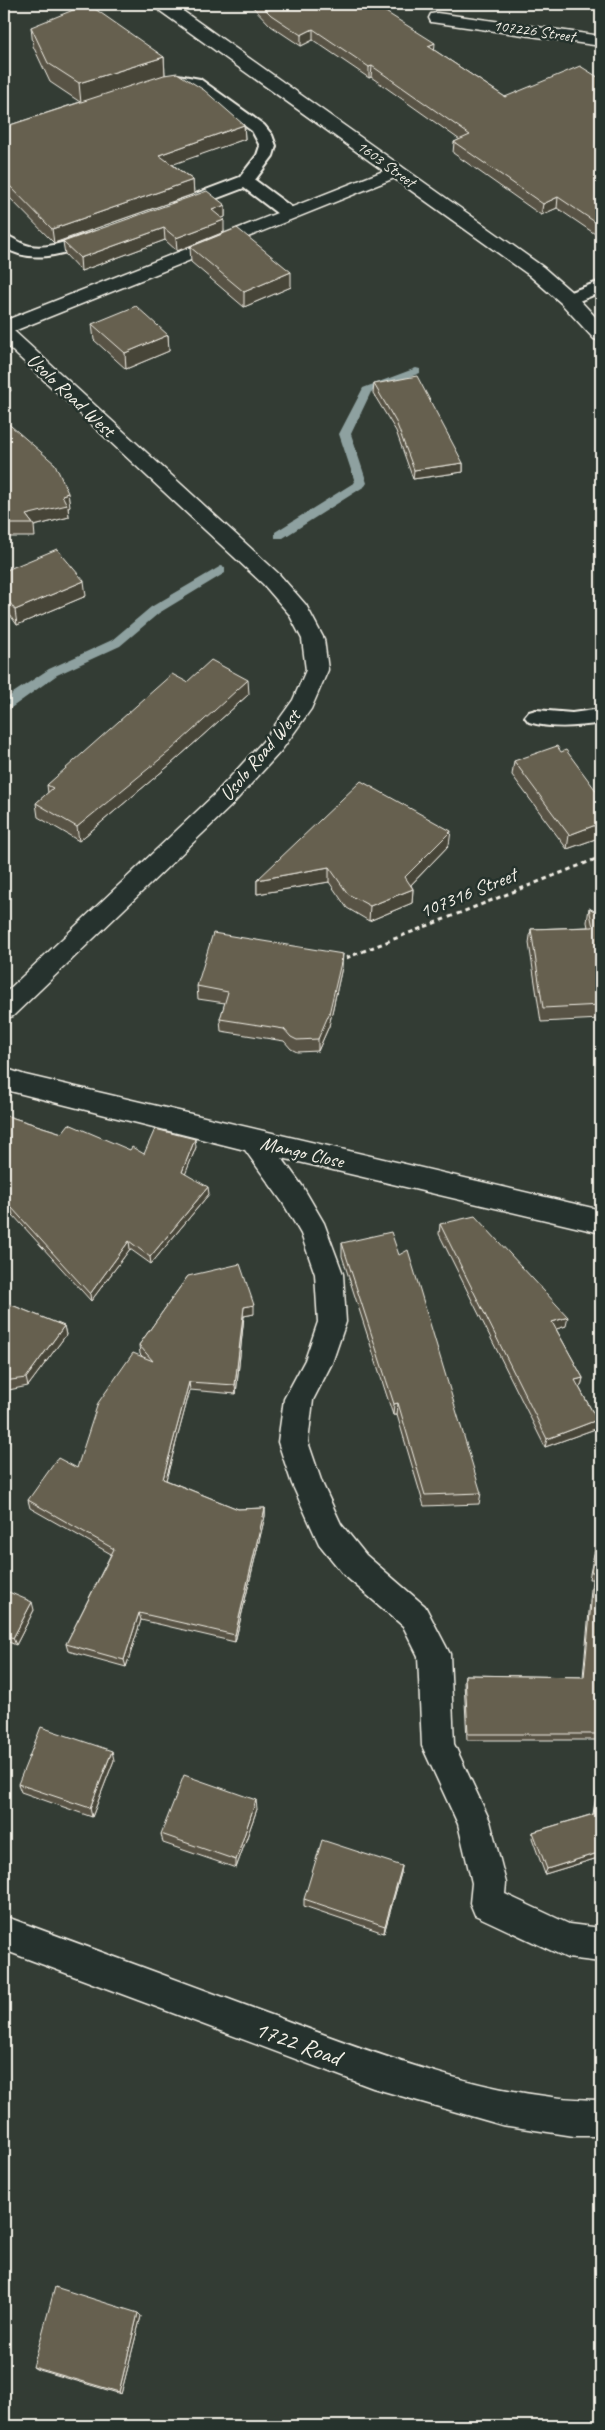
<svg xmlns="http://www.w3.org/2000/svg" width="605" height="2430" font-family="Caveat,sans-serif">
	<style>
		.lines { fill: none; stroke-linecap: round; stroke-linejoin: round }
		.stream { fill: #8ea1a0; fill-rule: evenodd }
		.service-casing { stroke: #f4f1e8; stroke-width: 4 }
		.minor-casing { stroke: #f4f1e8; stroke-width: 3 }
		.tertiary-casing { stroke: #f4f1e8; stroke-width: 3 }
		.path { stroke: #f4f1e8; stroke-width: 3; stroke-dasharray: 4.5 4; stroke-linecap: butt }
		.service { fill: #26332d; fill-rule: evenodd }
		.minor { fill: #26332d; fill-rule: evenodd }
		.tertiary { fill: #26332d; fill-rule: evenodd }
		.wall { fill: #585344; stroke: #f4f1e8 }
		.shaded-wall { fill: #474437; stroke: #f4f1e8 }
		.building { fill: #66614f; stroke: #f4f1e8 }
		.labels { text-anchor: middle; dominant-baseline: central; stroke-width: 5; stroke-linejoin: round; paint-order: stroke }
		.far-street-label { font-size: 16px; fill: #f4f1e8; stroke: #26332d }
		.street-label { font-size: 20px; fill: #f4f1e8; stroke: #26332d }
		.near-street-label { font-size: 24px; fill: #f4f1e8; stroke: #26332d }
	</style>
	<rect width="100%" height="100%" fill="#333c34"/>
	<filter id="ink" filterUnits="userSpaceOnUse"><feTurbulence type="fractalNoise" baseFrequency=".02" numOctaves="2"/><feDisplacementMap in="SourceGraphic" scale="10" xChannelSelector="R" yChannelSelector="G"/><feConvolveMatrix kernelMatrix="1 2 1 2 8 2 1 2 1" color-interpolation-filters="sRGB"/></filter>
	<g filter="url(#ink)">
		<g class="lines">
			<path class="stream" d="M416 368 420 369V373L371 392 351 434 367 483 365 486 283 538H275V532L355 482 339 434 363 388Z
				M221 566 225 567V573L159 613 120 646 57 675 4 713V702L13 693 49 669 112 640 151 607Z"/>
			<g class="service-casing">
				<path id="service" d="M178 75 200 79 264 125 272 135 276 146 273 156 255 180 294 209 296 213 294 217H282L244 188 186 210H174L172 206 174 202 240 177 257 155 260 146 252 131 190 86 178 85 156 89 148 84 150 81Z
					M96 232 102 233 105 237 102 241C71 251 34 267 4 247V235C13 237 20 244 30 246 53 250 74 237 96 232Z
					M601 281V292L574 303H562L559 299 562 295Z
					M601 709V723C577 727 552 729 529 722L525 717 529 712 536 710 572 713Z"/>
			</g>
			<g class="minor-casing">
				<path id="minor" d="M437 13 601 36V46L431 22 429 18 431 14Z
					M396 166 402 167 405 171 402 175 14 331 279 574 306 605 324 639 328 670 311 709 281 751 230 807 13 1016 4 1019V994L214 795 265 739 293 700 306 670 302 639 289 614 263 584 4 343V321Z
					M4 1068 25 1075 601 1210V1233L282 1158 303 1187 324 1223 343 1274 346 1322 332 1363 313 1400 308 1442 322 1483 341 1524 366 1555 425 1606 450 1654 454 1744 490 1821 506 1883 505 1894 569 1924 601 1928V1962L567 1958 475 1915 470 1903 472 1883 458 1824 422 1746 418 1656 403 1626 344 1575 319 1544 292 1484 278 1442 284 1399 305 1360 318 1322 315 1274 301 1234 283 1203 245 1150 14 1092 4 1089Z
					M4 1916C95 1950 186 1983 277 2017 376 2054 495 2100 601 2100V2136H574L502 2125 373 2088 4 1950Z"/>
			</g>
			<g class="tertiary-casing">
				<path id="tertiary" d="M154 4H173L543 267 575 295 601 323V341L594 339 561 303 529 275 156 8Z"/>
			</g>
			<path class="path" d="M346 958 601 857"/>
			<use href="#service" class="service"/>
			<use href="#minor" class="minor"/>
			<use href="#tertiary" class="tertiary"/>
		</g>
		<path class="wall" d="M250 4H373L434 50 505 97 601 79V238L557 208 541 215 453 153 454 142 460 140 371 77 369 78 313 40 301 46 271 26Z
			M572 4H601V7Z
			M31 27 164 57 165 75 244 125 245 139 172 164 193 180 194 194 54 243 4 192V127L80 102 50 82 33 46Z
			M225 205V217L222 218 224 232 177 251 165 240 81 271 65 254 63 242Z
			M190 247 291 287 244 307 191 262Z
			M92 324 168 335 169 351 126 369 94 340Z
			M374 384 463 463V472L413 479 396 431 373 393Z
			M4 420 70 506 68 507 69 517 34 526 35 537H4Z
			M4 571 86 596 17 625 4 606Z
			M187 682 249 694 171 764 79 841 38 817 36 803 48 793 47 785Z
			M514 761 599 802 601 804V837L567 849 512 775Z
			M449 845 411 885 413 889 412 903 369 921 347 908 329 882 257 894V880Z
			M589 908 601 915V1019L541 1022 529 943 531 929 588 927 587 922Z
			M342 967 329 1026 318 1051 297 1052 291 1049 284 1041 221 1031 220 1019 225 1003 198 999 197 986Z
			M4 1115 62 1133 144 1154 196 1147 185 1174 209 1194 151 1264 130 1249 91 1301 13 1215 4 1224Z
			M440 1224 566 1326 556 1329 583 1378 581 1386 579 1387 597 1420 595 1429 545 1447 439 1234Z
			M342 1243 481 1493 479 1504 424 1506 397 1415H393L342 1256Z
			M188 1276 254 1314 244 1316 236 1394 190 1390 166 1480 238 1509 265 1508V1516L235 1642 141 1620 126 1667 68 1651 66 1644 111 1554 30 1508 28 1500 77 1468 143 1357 140 1354 139 1345Z
			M4 1302 64 1326 66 1335 28 1386 4 1391Z
			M601 1518V1740H467L464 1682 465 1675 583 1677 592 1579H589Z
			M4 1590 34 1610 16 1645 4 1640Z
			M114 1760 92 1817 21 1792 18 1784Z
			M601 1765V1857L545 1874 532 1838 533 1832 593 1814Z
			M257 1809 236 1868 163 1843 161 1834Z
			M402 1866 401 1873 384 1933 304 1906V1899Z
			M141 2316 121 2394 36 2369 33 2367Z"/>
		<path class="shaded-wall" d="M313 29V40L301 46V35Z
			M435 43 434 54 428 46Z
			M164 57 165 76 81 103 79 83Z
			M372 66 371 77 369 78V67Z
			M244 125 245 139 160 169 159 155Z
			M193 180 194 194 54 243 52 229Z
			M558 197 557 208 541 215 543 204Z
			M225 205V217L213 222 212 210Z
			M224 220V232L177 251 176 238Z
			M164 228 165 240 81 271 80 258Z
			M291 272V287L244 307V292Z
			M168 335 169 351 126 369 125 353Z
			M9 378 11 391 4 394V380Z
			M463 463V472L413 479 414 470Z
			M68 493 70 506 68 507 69 517 34 526 33 524 26 515 62 495Z
			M84 581 86 596 17 625 15 610Z
			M248 680 249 694 171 764 79 841 77 827Z
			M601 823V837L567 849 569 835Z
			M451 831 449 845 404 892 405 877Z
			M329 867V882L257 894V880Z
			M413 889 412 903 369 921 370 906Z
			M343 954 342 967 329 1026 318 1051V1039Z
			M195 1139 196 1147 183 1180 182 1172Z
			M208 1187 209 1194 151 1264 150 1257Z
			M11 1207 13 1215 4 1224V1215Z
			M129 1241 130 1249 91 1301 90 1294Z
			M254 1305V1314L244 1316 236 1394 235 1385 244 1307Z
			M568 1317 566 1326 550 1331 552 1322Z
			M64 1326 66 1335 28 1386 26 1378Z
			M583 1378 581 1386 573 1389 575 1380Z
			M189 1382 190 1390 164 1487 163 1479Z
			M398 1403 397 1415H393L394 1404Z
			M597 1420 595 1429 545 1447 547 1439Z
			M265 1508V1516L235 1642V1635Z
			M32 1602 34 1610 16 1645 13 1638Z
			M139 1613 141 1620 126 1667 124 1660Z
			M112 1751 114 1760 92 1817 90 1808Z
			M256 1800 257 1809 236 1868V1860Z
			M601 1852V1857L545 1874 547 1869Z
			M402 1866 401 1873 384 1933 385 1926Z
			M138 2313 141 2316 121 2394 119 2392Z"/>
		<path class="building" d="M88 4 164 57 79 83 48 63 31 27Z
			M260 4H373L435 43 428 46 505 97 580 66 601 79V226L558 197 543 204 454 142 470 135 372 66 369 67 313 29 301 35 271 15Z
			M177 73 204 90 244 125 159 155 193 180 52 229 4 180V127L164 75Z
			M207 191 225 205 212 210 224 220 176 238 164 228 80 258 63 242Z
			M237 228 291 272 244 292 190 247Z
			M136 306 168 335 125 353 92 324Z
			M4 373 9 378 4 380Z
			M417 376 463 463 414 470 396 422 374 384Z
			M4 420 55 464 68 493 62 495 67 505 26 515 33 524H4Z
			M57 549 84 581 15 610 4 594V571Z
			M211 660 248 680 170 751 77 827 36 803 53 788 47 785 172 674 187 682Z
			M557 746 561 752 566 750 600 796 596 798 601 804V823L569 835 514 761Z
			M361 781 451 831 405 877 413 889 370 906 348 894 329 867 257 880Z
			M589 908 601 915V1005L543 1008 531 929 593 927Z
			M213 933 343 954 329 1014 318 1039 297 1040 291 1037 284 1029 220 1019 228 992 197 986Z
			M4 1115 62 1133 69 1124 130 1150 132 1147 144 1154 155 1129 195 1139 182 1172 208 1187 150 1257 129 1241 90 1294 11 1207 4 1215Z
			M475 1216 568 1317 552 1322 583 1378 575 1380 597 1420 547 1439 440 1224Z
			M391 1232 399 1255 408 1250 481 1493 425 1495 398 1403 394 1404 342 1243Z
			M240 1264 254 1305 244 1307 235 1385 189 1382 163 1479 238 1509 265 1508 235 1635 139 1613 124 1660 66 1644 114 1549 28 1500 58 1458 77 1468 98 1403 133 1353 153 1361 139 1345 188 1276Z
			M4 1302 64 1326 26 1378 4 1381Z
			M601 1519V1734H468L465 1675 584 1677 594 1572H591Z
			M4 1590 32 1602 13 1638 4 1634Z
			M41 1727 112 1751 90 1808 18 1784Z
			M601 1772V1852L547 1869 533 1832 594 1814Z
			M184 1775 256 1800 236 1860 161 1834Z
			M322 1840 402 1866 385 1926 304 1899Z
			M55 2287 138 2313 119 2392 33 2367Z"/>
	</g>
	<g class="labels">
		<g class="far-street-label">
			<text transform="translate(534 31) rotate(8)">107226 Street</text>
			<text transform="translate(386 164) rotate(36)">1603 Street</text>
		</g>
		<g class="street-label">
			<text transform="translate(71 395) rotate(43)">Usolo Road West</text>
			<text transform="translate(260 755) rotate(-50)">Usolo Road West</text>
			<text transform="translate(468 893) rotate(-22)">107316 Street</text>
			<text transform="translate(302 1152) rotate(13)">Mango Close</text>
		</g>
		<g class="near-street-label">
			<text transform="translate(298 2043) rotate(20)">1722 Road</text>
		</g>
	</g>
	<rect width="605" height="2430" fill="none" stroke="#26332d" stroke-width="20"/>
	<rect x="10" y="10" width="585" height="2410" fill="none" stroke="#f4f1e8" stroke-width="2" filter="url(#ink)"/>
</svg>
